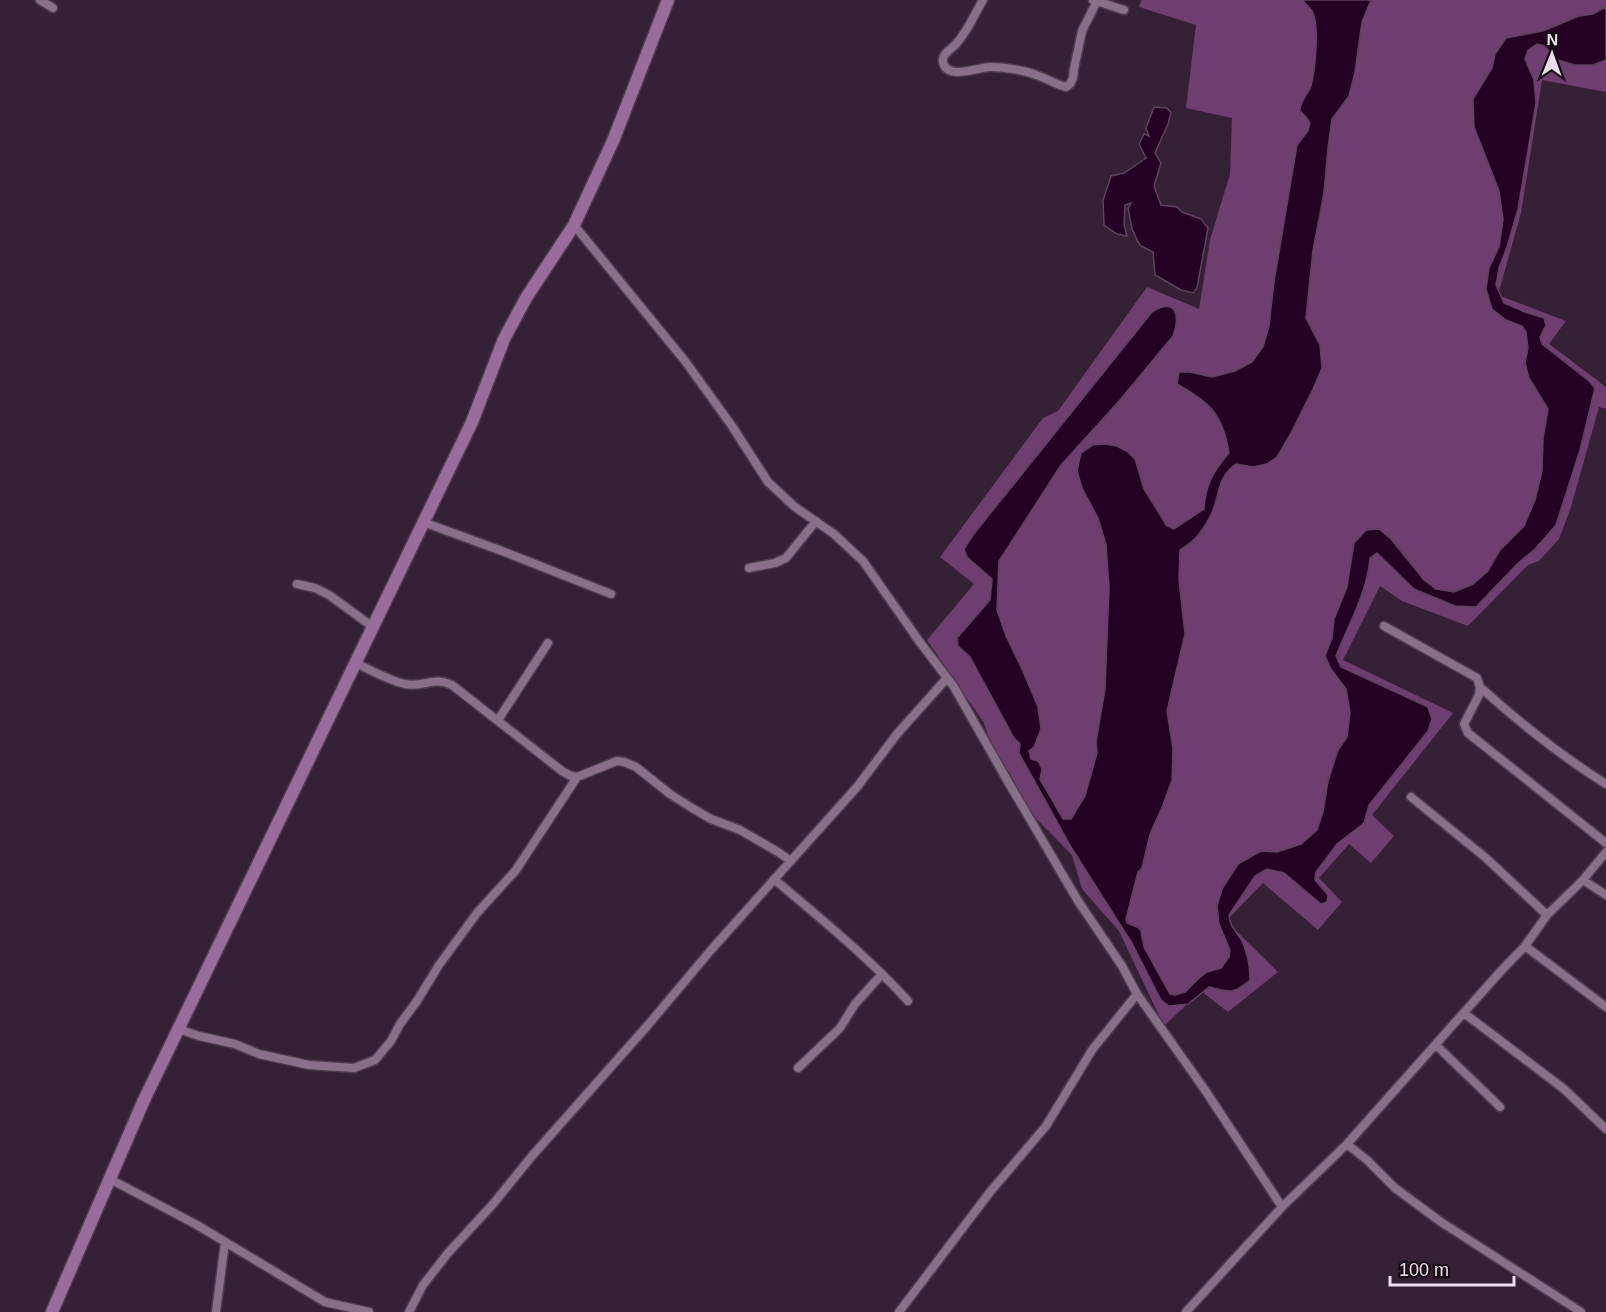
<svg xmlns="http://www.w3.org/2000/svg" width="1606" height="1312" font-family="Arial,sans-serif">
	<style>
		.green { fill: #6e3e70 }
		.water { fill: #230024; stroke: #5f4260; stroke-width: 1.5 }
		.lines { fill: none; stroke-linecap: round; stroke-linejoin: round }
		.street-casing { stroke: #4f3c4e; stroke-width: 11 }
		.secondary-casing { stroke: #4f3c4e; stroke-width: 15 }
		.street { stroke: #896f89; stroke-width: 8 }
		.secondary { stroke: #9a6c9b; stroke-width: 12 }
	</style>
	<rect width="100%" height="100%" fill="#362036"/>
	<path class="green" d="M1141 0H1606V92L1542 80 1521 213 1498 295 1566 321 1549 344 1606 387V409L1599 407 1571 507 1559 539 1539 561 1528 565 1468 626 1402 601 1380 586 1343 660 1453 713 1372 815 1394 836 1371 863 1349 844 1319 878 1342 902 1318 930 1263 883 1226 921 1278 972 1228 1012 1201 991 1164 1026 1119 931 1082 889 1072 855 1004 786 984 723 927 640 974 584 940 557 1043 418 1058 411 1147 287 1199 309 1210 240 1230 174 1232 118 1186 108 1196 25 1139 7Z"/>
	<path class="water" d="M1302 0H1371L1362 22 1355 72 1349 96 1332 119 1328 148 1324 193 1313 250 1306 318 1320 345 1322 368 1313 389 1290 435 1277 457 1267 464 1253 467 1236 464C1218 477 1220 491 1213 510 1206 527 1196 541 1180 550L1179 580 1185 634 1167 711 1173 749 1172 780 1163 805 1150 834 1142 868 1138 872 1126 919 1127 923 1139 928 1141 931 1144 947 1170 994 1175 995 1185 992 1198 979 1207 972 1221 968 1229 957 1230 950 1219 924 1217 906 1222 889 1238 864 1261 851 1277 852 1301 844 1317 830 1323 812 1328 781 1338 750 1347 737 1350 712 1346 689 1331 669 1325 656 1332 638 1334 619 1347 587 1354 543 1366 530 1379 529 1391 539 1424 580 1436 589 1454 592 1473 584 1488 571 1500 550 1524 526 1535 500 1542 471 1543 439 1548 409 1529 378 1525 363 1528 348 1526 332 1522 326 1506 320 1492 309 1486 289 1489 268 1499 247 1503 219 1499 191 1474 127 1473 99 1492 68 1495 54 1506 38 1543 31 1579 16 1593 14 1606 7V60L1593 65H1575L1554 59 1545 46 1537 44 1528 50 1525 59 1534 80 1536 103 1518 209 1507 247 1499 268 1496 285 1504 303 1525 312 1544 318 1546 325 1540 337 1542 344 1589 381 1595 388 1580 450 1556 525 1535 549 1517 564 1476 607 1455 606 1414 589 1377 553 1370 558C1367 593 1349 623 1336 656L1341 667 1428 707 1432 719 1428 731 1369 805 1364 823 1337 844 1316 872 1315 880 1328 895 1327 902 1321 904 1284 873 1267 869 1255 876 1229 915C1229 926 1237 932 1242 941 1248 954 1250 966 1250 980 1232 995 1231 992 1209 987L1188 1004 1169 1006 1161 1000 1132 943 1071 847 1019 753 1020 744 1014 738 970 657 958 646 957 638 990 600 992 579 967 557 964 549 973 535 1152 312C1177 297 1180 316 1173 336L1120 400 1061 465 999 561 997 610 1006 636 1022 669 1038 707 1041 729 1034 747 1029 751 1031 759 1038 761 1042 769 1040 779 1063 819H1071L1085 796 1097 753 1096 742 1105 689 1109 587 1106 545 1098 518 1082 488 1077 471 1081 453 1093 445 1105 444 1117 446 1128 452 1135 459 1144 489 1167 526 1174 529 1204 509C1205 486 1214 470 1229 453 1223 415 1211 403 1177 384L1179 372H1190L1212 377 1235 371 1252 362 1263 347 1269 326 1274 282 1297 145 1308 131 1310 123 1306 117 1300 111C1299 102 1308 95 1311 86 1315 71 1320 24 1312 11 1309 7 1305 3 1302 0Z
		M1154 107 1167 108 1171 113 1168 124 1155 153 1161 163 1154 186 1161 205 1177 207 1182 212 1201 219 1208 228 1197 288 1193 293 1181 290 1155 275 1153 252 1141 246 1138 242 1132 229 1128 208 1131 203 1125 205 1124 224 1127 236 1117 234 1104 225 1103 200 1111 176 1124 173 1146 158 1139 144 1144 134 1149 136 1146 128Z"/>
	<g class="lines">
		<g class="street-casing">
			<path id="street" d="M40 0 53 8
				M983 0C974 15 968 31 956 44 952 49 941 54 943 62 947 81 979 67 990 67 1002 67 1024 70 1036 75 1046 78 1055 84 1066 87L1070 84 1073 78 1074 69 1082 31 1097 1
				M1093 0 1124 10
				M574 225 685 361 732 426 768 482 795 507 834 534 863 561 919 641 954 687 1007 780 1078 901 1122 966 1137 994 1205 1090 1282 1207
				M423 522 502 551 611 594
				M749 568 775 563 786 558 816 521
				M297 584 315 588 329 595 373 627
				M1384 626 1477 678 1480 687 1479 695 1464 724 1468 733 1606 843
				M356 663C372 671 388 680 405 684 424 688 433 676 452 685L562 771 571 776 577 777 617 761 624 762 636 767 670 794 692 808 711 819 740 830 778 852 791 861
				M1480 687C1520 723 1561 756 1606 784
				M498 720 548 643
				M1411 797 1486 858 1547 915
				M774 879C820 918 867 956 908 1001
				M1583 880 1606 895
				M1525 946 1606 1007
				M1464 1013 1564 1089 1606 1129
				M178 1029 199 1036 235 1044 259 1054 309 1065 354 1068 375 1060 391 1041 400 1024 417 1001 439 965 477 913 516 870 577 777
				M1436 1045 1500 1107
				M798 1068 840 1028 855 1004 882 974
				M1347 1144 1367 1160 1395 1188 1441 1222 1581 1312
				M110 1179 197 1225 325 1302 369 1312
				M216 1312 225 1242
				M409 1312 423 1285 448 1253 493 1204 532 1156 648 1025 711 950 857 787 897 734 947 678
				M899 1312 990 1192 1046 1126 1092 1050 1137 994
				M1186 1312 1282 1207 1347 1144 1500 972 1525 946 1547 915 1583 880 1606 852"/>
		</g>
		<g class="secondary-casing">
			<path id="secondary" d="M52 1312 144 1100 472 422 504 339 526 298 574 225 613 141 668 0"/>
		</g>
		<use href="#street" class="street"/>
		<use href="#secondary" class="secondary"/>
	</g>
	<g transform="translate(1552 54) rotate(1)" stroke="#180e18" stroke-width="4.5" paint-order="stroke">
	<path d="M0-4.5L10 22L0 15L-10 22Z" fill="#ecddeb"/>
	<text y="-9" font-size="16" font-weight="bold" text-anchor="middle" fill="#ecddeb">N</text>
	</g>
	<path d="M1390 1276v9h124v-9" fill="none" stroke="#ecddeb" stroke-width="3"/>
	<text x="1399" y="1276" font-size="18" fill="#ecddeb" stroke="#180e18" stroke-width="4.5" paint-order="stroke">100 m</text>
</svg>
